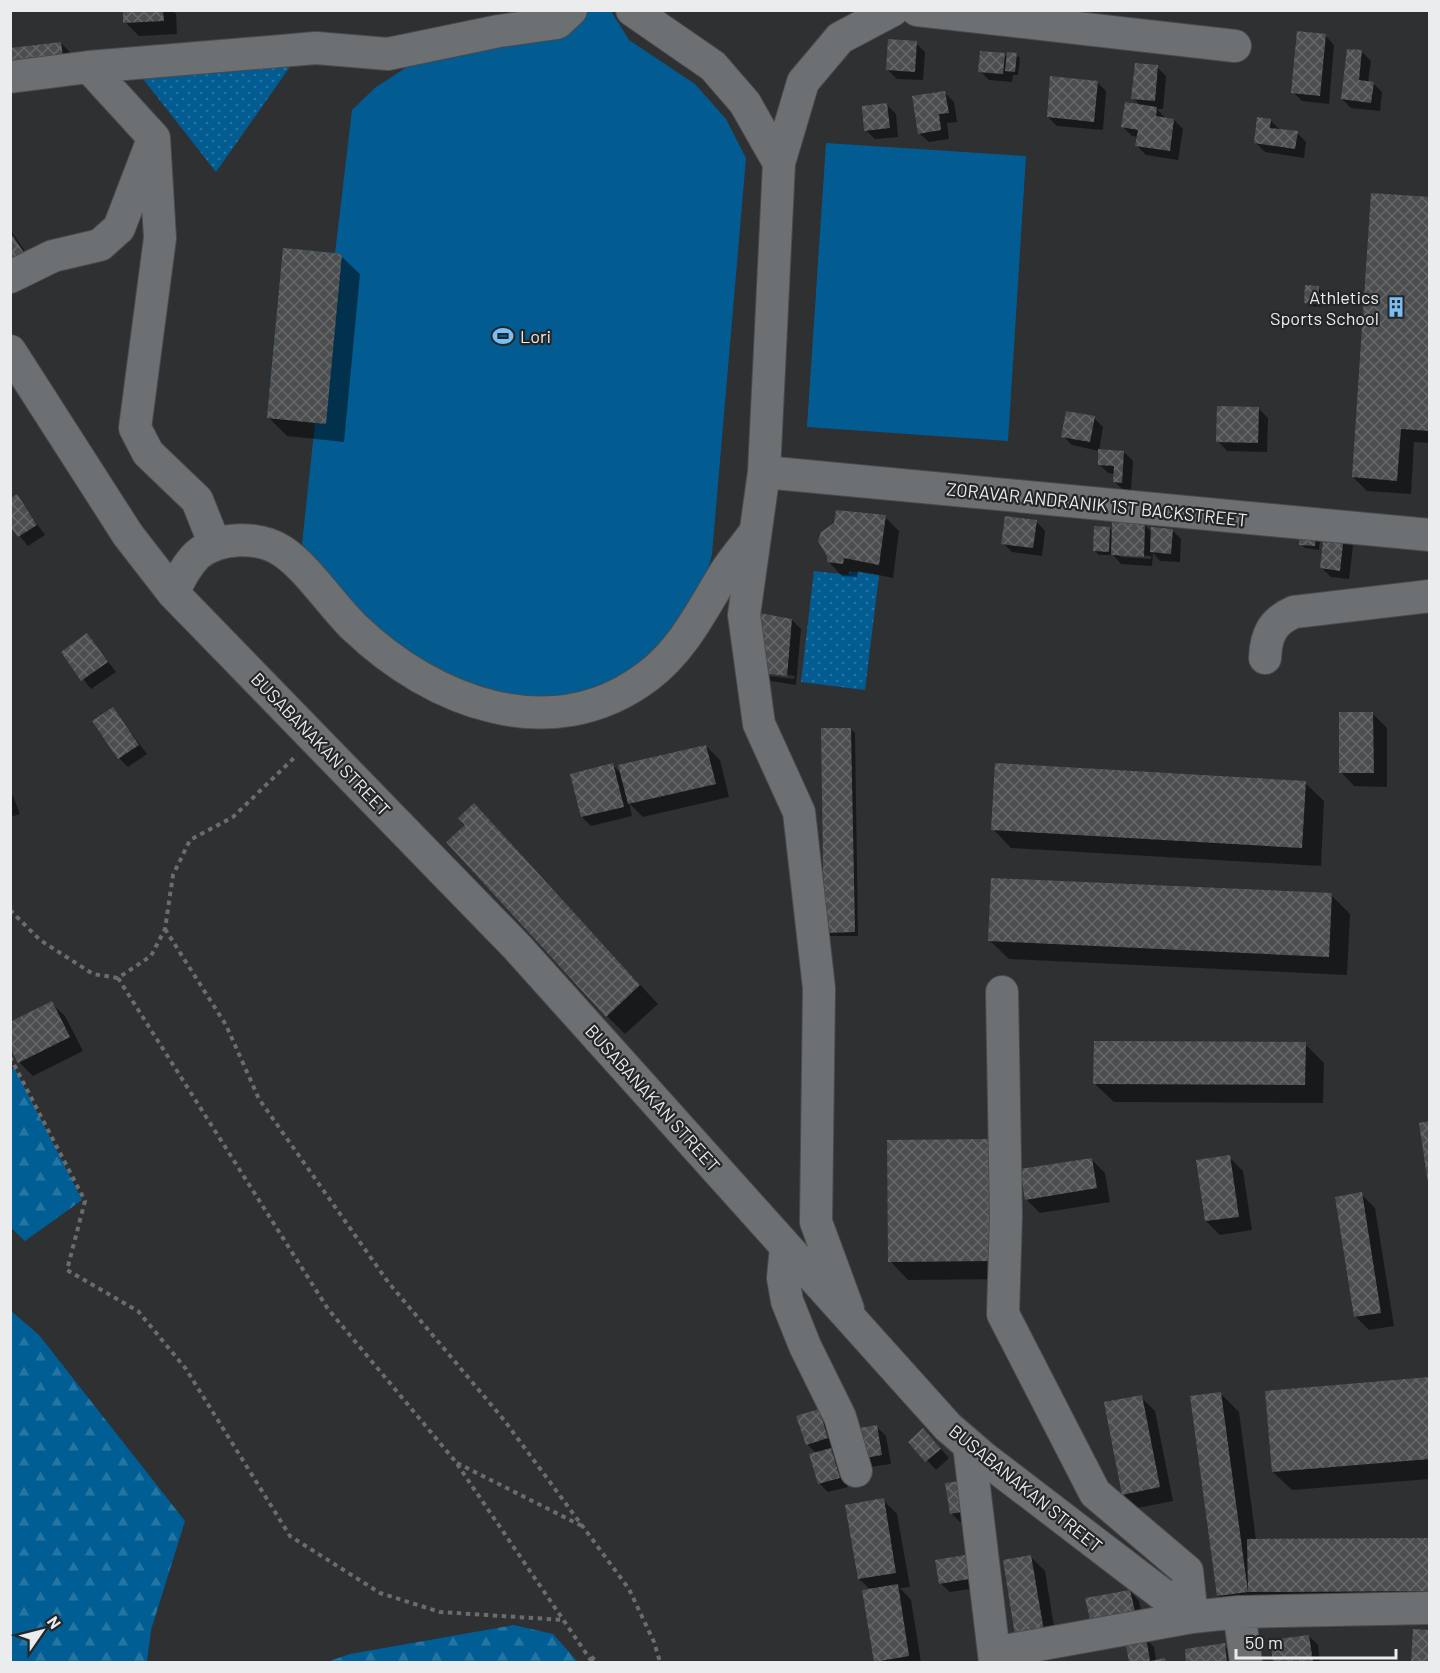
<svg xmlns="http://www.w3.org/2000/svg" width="1440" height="1673" font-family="Barlow,sans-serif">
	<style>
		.green { fill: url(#green-dots) }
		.forest { fill: url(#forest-firs) }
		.pitch { fill: #025c91 }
		.shadow { fill: #0007; fill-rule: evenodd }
		.building { fill: url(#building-cross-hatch) }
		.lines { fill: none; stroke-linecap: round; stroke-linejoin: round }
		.minor-casing { stroke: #494b4d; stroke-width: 34 }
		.path { stroke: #6a6c6e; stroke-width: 4; stroke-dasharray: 4.5 4.5; stroke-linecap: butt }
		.minor { stroke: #6d7072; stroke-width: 32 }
		.labels { text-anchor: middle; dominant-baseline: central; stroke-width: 4.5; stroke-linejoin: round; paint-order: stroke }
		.poi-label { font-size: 18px; fill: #eaeced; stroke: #242628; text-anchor: end }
		.street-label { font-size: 18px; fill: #eaeced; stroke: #242628 }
	</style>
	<defs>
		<pattern id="green-dots" width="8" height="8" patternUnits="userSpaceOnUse" patternTransform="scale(1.5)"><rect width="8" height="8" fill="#025c91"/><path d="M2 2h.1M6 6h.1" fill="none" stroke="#2774a1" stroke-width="1.8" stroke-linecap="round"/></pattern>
		<pattern id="forest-firs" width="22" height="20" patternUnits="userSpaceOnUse" patternTransform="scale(1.5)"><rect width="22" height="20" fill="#005e94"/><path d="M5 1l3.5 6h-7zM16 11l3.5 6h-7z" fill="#2575a3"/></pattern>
		<pattern id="building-cross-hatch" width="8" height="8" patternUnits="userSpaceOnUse" patternTransform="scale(1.5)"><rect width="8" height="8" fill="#4b4d4f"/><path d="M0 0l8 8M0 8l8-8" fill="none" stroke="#656769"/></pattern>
	</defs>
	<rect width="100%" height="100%" fill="#2e3032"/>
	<path class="green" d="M294 61 216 172 140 75Z
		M814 571 849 575V571L879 575 865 690 801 682Z"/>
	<path class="forest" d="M11 1069H15L82 1200 25 1241 11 1228Z
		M10 1310 39 1335 185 1521 151 1630 147 1662H11Z
		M514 1625 553 1634 578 1662H327L350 1654Z"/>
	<path class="pitch" d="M584 11H611L629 40 695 84 726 119 746 158 712 554C703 596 688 615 659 647 596 717 518 708 440 670 426 663 408 658 395 648 359 622 327 580 302 544L315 423 267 418 283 248 335 253 352 110 376 87 407 67 447 51Z
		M826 143 1026 156 1008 441 807 427Z"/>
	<path class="shadow" d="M124 10H173L176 14 177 34 139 36 125 22Z
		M1325 35 1334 45 1329 104 1302 101 1293 92Z
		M61 43 70 52 73 72 10 81Z
		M916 43 925 52 923 80 897 79 888 70Z
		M1362 52 1371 61 1368 82 1373 83 1382 92 1380 111 1351 108 1342 99Z
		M1016 54 1020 58 1018 75H1013L1012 82 989 80 980 71 1005 55 1008 58Z
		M1157 67 1166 76 1163 109H1157L1166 119 1174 120 1183 129 1178 160 1146 155 1137 146 1138 137 1132 136 1123 127 1141 106 1133 98Z
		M1097 82 1106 91 1103 130 1057 126 1048 117Z
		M945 93 954 102 957 122 947 123 949 139 929 142 919 133Z
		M887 105 896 114 898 137 875 139 866 130Z
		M1271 121 1280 130 1297 133 1306 142 1304 158 1265 152 1256 143Z
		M1430 198V443L1414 442 1411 494 1367 491 1353 477Z
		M10 231 12 232 33 263 10 269Z
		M341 256 360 274 344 442 287 436 268 417Z
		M1318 288 1323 292 1321 307 1310 306 1306 302Z
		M1258 408 1268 418 1267 452 1227 451 1218 441Z
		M1094 418 1103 427 1099 451 1072 445 1063 436Z
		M1124 452 1133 461 1131 491H1124L1115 482V474L1108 473 1099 464Z
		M17 496 45 535 28 546 10 524Z
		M885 517 899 531 893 578 858 571 857 577 842 576 828 561Z
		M1036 521 1045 531 1042 556 1012 552 1003 543Z
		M1145 525 1152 533 1172 530 1181 539 1180 562 1160 561 1153 553 1152 566 1121 564 1113 555H1099L1095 551 1109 528 1113 532ZM1120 554 1151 556V559L1120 557Z
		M1301 534 1320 540 1319 550 1305 548 1301 544Z
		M1344 537 1353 546 1349 579 1331 577 1322 568Z
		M792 620 801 629 796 685 771 681 762 672ZM769 672 795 676 794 679 769 676Z
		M87 635 116 672 91 689 63 653Z
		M113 709 147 754 128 767 119 758Z
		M1373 714 1387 728V787L1354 786 1341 772Z
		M851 729 855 733 858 936H830L826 932Z
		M706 746 720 760 729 797 643 817 629 803 632 816 591 826 582 817 613 765 622 775Z
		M1305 783 1324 801 1321 866 1011 848 993 829Z
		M10 788 20 814 10 817Z
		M474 805 658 1004 625 1034 607 1016 467 825Z
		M1331 895 1350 914 1347 975 1009 959 990 941Z
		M51 1003 65 1016 83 1051 33 1076 19 1062 10 1045Z
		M1305 1044 1324 1063 1323 1103 1114 1102 1095 1084Z
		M1229 1157 1243 1171 1252 1230 1220 1235 1206 1221Z
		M1091 1159 1105 1173 1110 1202 1040 1213 1026 1199Z
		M1008 1160 1009 1279 908 1280 890 1261Z
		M1361 1194 1375 1208 1394 1326 1369 1330 1355 1316Z
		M1430 1378V1479L1292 1490 1273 1472Z
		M1220 1393 1239 1412 1256 1540 1430 1539V1610L1237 1614 1218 1596Z
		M1141 1397 1155 1411 1173 1501 1137 1508 1123 1494Z
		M819 1410 828 1420 836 1447 830 1449 840 1459 848 1487 828 1492 819 1483 817 1454 807 1444Z
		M877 1427 886 1436 891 1464 870 1467 861 1458Z
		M932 1439 949 1458 936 1470 910 1442Z
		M947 1485 981 1519 960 1522 951 1513Z
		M883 1500 897 1514 910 1587 900 1588 911 1600 921 1662 875 1661 871 1590 859 1579Z
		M970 1556 983 1587 950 1592 940 1583Z
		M1031 1557 1045 1571 1058 1651 1032 1655Z
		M1130 1591 1139 1601 1145 1629 1102 1636Z
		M1309 1636 1318 1645 1320 1662H1274L1271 1641Z
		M1145 1638 1154 1647 1156 1661 1165 1660 1168 1662H1130L1127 1641Z
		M1224 1645 1233 1654 1234 1662H1188L1186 1650Z"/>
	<path class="building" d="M123 10H163L164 21 123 23Z
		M1297 31 1326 34 1320 96 1291 93Z
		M888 39 917 41 915 72 886 70Z
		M61 42 64 64 10 71V48Z
		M1347 49 1362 50 1359 80 1374 82 1371 103 1341 99Z
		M980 51 1005 53 1003 74 978 72Z
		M1007 52 1017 53 1015 72 1005 71Z
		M1135 63 1158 65 1155 101 1131 99Z
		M1050 76 1098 81 1094 122 1047 117Z
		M945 91 949 113 939 114 941 130 918 134 912 96Z
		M1125 102 1157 107 1156 116 1174 119 1170 151 1135 146 1138 130 1121 127Z
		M887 103 890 128 864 131 862 106Z
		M1257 117 1271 119 1270 128 1298 131 1295 149 1254 143Z
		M1371 193 1430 197 1429 431 1401 429 1397 481 1352 477Z
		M10 232 25 254 10 264Z
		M283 248 342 254 326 424 267 418Z
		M1305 285 1319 286 1318 304 1304 303Z
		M1217 406 1259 407 1258 443 1216 442Z
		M1066 411 1095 416 1090 442 1061 437Z
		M1098 449 1124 451 1122 483 1113 482 1114 466 1098 465Z
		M17 494 37 525 18 537 10 526V499Z
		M836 510 886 515 879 565 844 558 843 564 827 562V556L818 541 821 532 834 523Z
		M1005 516 1037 520 1033 548 1001 544Z
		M1112 522 1145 524 1144 557 1111 555Z
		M1094 526 1110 527 1109 552 1093 551Z
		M1151 527 1173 529 1171 554 1150 552Z
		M1300 532 1316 534 1315 546 1299 545Z
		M1324 533 1344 535 1340 571 1320 568Z
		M760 613 792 619 787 676 761 673Z
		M87 633 108 662 81 681 61 652Z
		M113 707 139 745 118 759 92 721Z
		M1339 712H1373L1374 773H1339Z
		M821 728H851L855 932 824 933Z
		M706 745 716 784 628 804 618 765Z
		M613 763 624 807 581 817 570 774Z
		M995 763 1306 781 1302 848 991 830Z
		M474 803 640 985 606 1017 446 842 465 825 458 818Z
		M991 878 1332 893 1329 957 988 941Z
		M52 1001 70 1037 18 1063 10 1048V1022Z
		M1094 1041 1306 1042 1305 1085 1093 1084Z
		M1430 1121V1183H1428L1419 1123Z
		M990 1139 991 1261 888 1262 887 1140Z
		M1230 1155 1239 1217 1205 1221 1196 1160Z
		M1092 1158 1097 1188 1025 1200 1020 1169Z
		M1362 1192 1381 1313 1354 1317 1335 1197Z
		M1430 1377V1459L1272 1472 1265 1391Z
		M1221 1392 1248 1592 1247 1539 1430 1538V1591L1248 1592 1217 1596 1190 1396Z
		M1142 1395 1160 1487 1122 1495 1104 1402Z
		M819 1409 828 1438 806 1445 796 1416Z
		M877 1425 882 1455 859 1459 854 1429Z
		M923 1428 941 1449 925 1462 908 1442Z
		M831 1448 840 1478 818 1484 809 1454Z
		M968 1480 973 1510 950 1514 945 1483Z
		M884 1498 896 1573 858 1579 845 1505Z
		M971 1554 975 1578 939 1584 935 1560Z
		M1031 1555 1045 1637 1016 1642 1003 1560Z
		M898 1584 909 1656 874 1662 862 1590Z
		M1130 1590 1137 1620 1092 1628 1085 1598Z
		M1413 1629 1430 1630V1662H1411Z
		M1309 1635 1313 1662H1273L1270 1640Z
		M1146 1637 1150 1661 1165 1658 1166 1662H1129L1125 1640Z
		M1225 1643 1227 1662H1186L1185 1649Z"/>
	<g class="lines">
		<g class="minor-casing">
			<path id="minor" d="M632 10 713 66 745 103 779 163 764 472 744 615 759 724 799 812 819 988 816 1222 848 1309
				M917 10 1235 46
				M89 67 316 48 388 54 499 31 557 23 571 10
				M10 77 89 67 154 138 160 238 135 428 148 453 197 500 215 545
				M779 163 803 82 840 38 893 10
				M10 277 53 256 100 245 119 228 150 147
				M10 351 128 535 173 593 517 947 948 1427 984 1458 1192 1617 1239 1612 1430 1608
				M764 472 1430 535
				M173 593C180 579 186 566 197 555 219 536 259 536 282 551 306 566 333 607 354 627 432 702 552 749 648 676 684 649 703 608 726 571 734 559 744 547 753 535
				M1265 658C1266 634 1273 621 1294 612L1430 596
				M786 1247 783 1278 787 1301 805 1346 840 1417 856 1471
				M969 1445 995 1662
				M1239 1612 1246 1662
				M994 1653 1192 1617 1187 1571 1095 1493 1003 1314 1006 1216 1002 992"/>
		</g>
		<path class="path" d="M10 910 40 940 93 974 118 978 151 956 165 929 173 875 190 840 233 817 297 755
			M165 929 226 1025 259 1099 388 1282 504 1420 629 1589 654 1642 660 1662
			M118 978 328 1309 455 1461 592 1662
			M10 1057 85 1201 67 1270 138 1311 186 1369 290 1536 380 1593 440 1612 564 1620
			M457 1463 582 1526
			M591 1657 598 1662"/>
		<use href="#minor" class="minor"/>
	</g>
	<defs>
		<g id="building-bare" transform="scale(1.62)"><path d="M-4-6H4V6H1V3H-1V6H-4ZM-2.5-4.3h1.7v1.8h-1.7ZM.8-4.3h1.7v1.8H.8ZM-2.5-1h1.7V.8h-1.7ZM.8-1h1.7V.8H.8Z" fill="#78bff8" stroke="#242628" stroke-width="2.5" paint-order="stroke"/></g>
		<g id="stadium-bare" transform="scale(1.62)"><path d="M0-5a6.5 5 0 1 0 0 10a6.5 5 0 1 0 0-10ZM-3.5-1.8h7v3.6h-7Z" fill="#78bff8" stroke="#242628" stroke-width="2.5" paint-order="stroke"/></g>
	</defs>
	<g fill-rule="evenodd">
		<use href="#building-bare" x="1396" y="307"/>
		<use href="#stadium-bare" x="503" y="336"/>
	</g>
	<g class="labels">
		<g class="poi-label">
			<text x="1379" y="297">Athletics<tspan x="1379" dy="21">Sports School</tspan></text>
			<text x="520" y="336" text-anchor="start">Lori</text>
		</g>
		<g class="street-label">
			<text transform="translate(1097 504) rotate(6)">ZORAVAR ANDRANIK 1ST BACKSTREET</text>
			<text transform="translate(321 744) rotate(46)">BUSABANAKAN STREET</text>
			<text transform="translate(653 1098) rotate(48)">BUSABANAKAN STREET</text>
			<text transform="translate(1026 1488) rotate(39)">BUSABANAKAN STREET</text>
		</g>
	</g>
	<rect width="1440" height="1673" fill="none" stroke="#eaeced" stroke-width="24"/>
	<g transform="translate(42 1631) rotate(55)" stroke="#242628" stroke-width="4.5" paint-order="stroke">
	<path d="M0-4.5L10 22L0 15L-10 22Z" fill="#eaeced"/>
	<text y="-9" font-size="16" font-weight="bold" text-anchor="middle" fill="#eaeced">N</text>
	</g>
	<path d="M1236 1649v9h160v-9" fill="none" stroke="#eaeced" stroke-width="3"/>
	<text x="1245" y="1649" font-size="18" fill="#eaeced" stroke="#242628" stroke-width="4.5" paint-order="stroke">50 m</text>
</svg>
